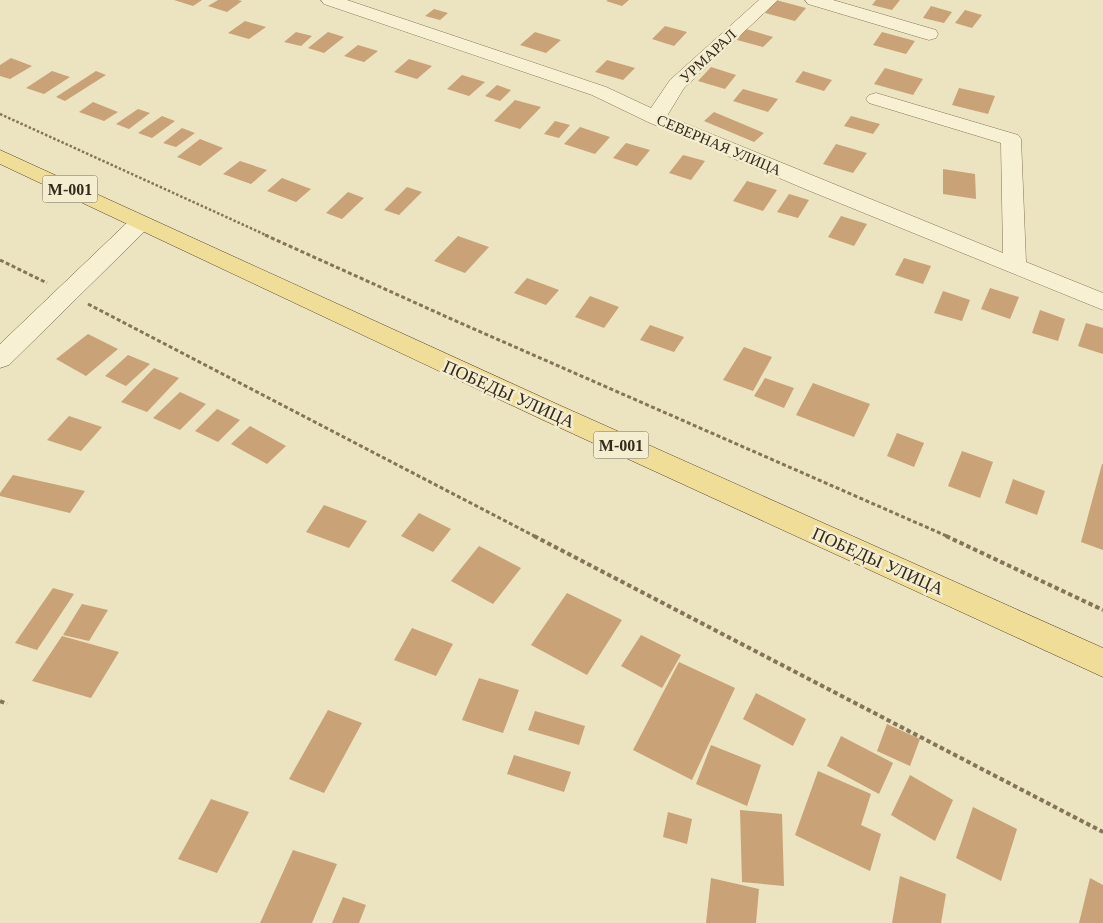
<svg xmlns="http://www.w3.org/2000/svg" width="1103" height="923" font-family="Georgia,serif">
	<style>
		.building { fill: #c9a277 }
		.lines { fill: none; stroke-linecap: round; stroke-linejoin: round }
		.street-casing { stroke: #847459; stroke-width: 1 }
		.secondary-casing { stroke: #66553c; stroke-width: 1 }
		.primary-casing { stroke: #52422d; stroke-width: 1 }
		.path-far2 { stroke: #847459; stroke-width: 2.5; stroke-dasharray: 2.5 2; stroke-linecap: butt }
		.path-far1 { stroke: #847459; stroke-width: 3; stroke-dasharray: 4 2.5; stroke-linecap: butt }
		.path { stroke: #847459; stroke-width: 4; stroke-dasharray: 4.5 3; stroke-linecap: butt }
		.street { fill: #f7f0d3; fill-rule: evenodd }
		.secondary { fill: #f7f0d3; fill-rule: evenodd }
		.primary { fill: #efdd98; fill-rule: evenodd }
		.labels { text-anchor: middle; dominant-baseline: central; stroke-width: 5; stroke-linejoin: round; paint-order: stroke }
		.far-street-label { font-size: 15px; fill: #342b1d; stroke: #f4edcf }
		.shield { fill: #f4edcf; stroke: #6e6552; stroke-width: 1 }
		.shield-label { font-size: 16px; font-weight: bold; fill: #342b1d }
		.street-label { font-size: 18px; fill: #342b1d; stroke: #f4edcf }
	</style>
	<rect width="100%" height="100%" fill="#ece3c0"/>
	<path class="building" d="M174 0H202L193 6Z
		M218 0H238L242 1 227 12 208 6Z
		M608 0H629L622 6 606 1Z
		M776 0 806 8 795 21 765 13Z
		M876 0H900L892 10 872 5Z
		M931 6 952 12 944 23 923 18Z
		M434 9 448 13 440 20 425 16Z
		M965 10 982 15 972 28 955 23Z
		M245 21 266 27 249 39 228 33Z
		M665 26 687 32 674 46 652 39Z
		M746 29 773 37 763 47 737 40Z
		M296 32 312 36 301 46 284 42Z
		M328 32 344 37 324 53 308 48Z
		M535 32 561 40 546 53 520 45Z
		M882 32 915 41 906 54 873 45Z
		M358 45 378 51 364 62 344 56Z
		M11 58 32 66 10 79 0 76V65Z
		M409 59 432 66 417 79 394 72Z
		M607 60 635 68 623 80 595 72Z
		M711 67 736 75 725 89 698 81Z
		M885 68 923 79 913 95 874 84Z
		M52 71 70 77 44 94 26 88Z
		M96 71 106 75 65 101 56 97Z
		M803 71 832 80 824 91 795 82Z
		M462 75 485 82 469 96 447 89Z
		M497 85 511 90 500 101 485 96Z
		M959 88 995 96 988 114 952 105Z
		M743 89 778 99 768 112 733 101Z
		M515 100 541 107 520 129 494 121Z
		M93 102 118 112 104 121 79 112Z
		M138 109 150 113 129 129 116 124Z
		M714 112 764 133 754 142 704 121Z
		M162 116 175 121 152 138 138 133Z
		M851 116 880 124 873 134 844 126Z
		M555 121 570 125 559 138 544 134Z
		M580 127 610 137 595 154 564 144Z
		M182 128 195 133 176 147 163 143Z
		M200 139 223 148 200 166 177 157Z
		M626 143 650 150 637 166 613 158Z
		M836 144 867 153 853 173 823 164Z
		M683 155 705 161 691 180 669 173Z
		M240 161 267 170 251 184 223 174Z
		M943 169 975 174 976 199 943 194Z
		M282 178 311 189 296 202 267 191Z
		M747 181 777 190 763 211 733 201Z
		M407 187 422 192 399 215 384 210Z
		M348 192 364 198 342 219 326 213Z
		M789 194 809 200 798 218 777 212Z
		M841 216 867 224 854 246 828 237Z
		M458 236 489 247 465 273 434 261Z
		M904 258 931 266 923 284 895 275Z
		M527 278 559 290 546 305 514 293Z
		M990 288 1019 297 1010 319 981 309Z
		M943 291 970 300 962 321 934 313Z
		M590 296 619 307 604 328 575 317Z
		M1040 310 1065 319 1058 341 1032 333Z
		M1086 323 1103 328V354L1078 346Z
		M650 325 684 337 674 352 640 340Z
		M88 334 118 349 86 376 56 359Z
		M744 347 772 357 753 391 723 380Z
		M128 355 150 364 126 386 105 376Z
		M154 368 179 378 147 412 121 402Z
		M765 378 794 388 784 408 754 396Z
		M813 383 870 404 854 437 796 415Z
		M180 392 206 404 180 430 153 418Z
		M217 409 240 420 218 442 195 431Z
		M69 416 102 427 81 451 47 440Z
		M250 426 286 446 267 464 231 444Z
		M897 433 924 443 914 467 887 456Z
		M962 451 993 462 980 498 948 486Z
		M1102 464H1103V550L1081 542Z
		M13 475 85 491 70 513 0 496V493Z
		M1013 479 1045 491 1037 515 1005 503Z
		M324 505 367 521 349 548 306 532Z
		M419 513 451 529 433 552 401 536Z
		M479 546 521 568 493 604 451 581Z
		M53 588 74 594 37 650 15 643Z
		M567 593 622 620 587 675 531 645Z
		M82 604 108 610 89 641 63 635Z
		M412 628 453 644 436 676 394 660Z
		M641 635 681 655 662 688 621 666Z
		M62 636 119 652 91 698 32 681Z
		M679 662 735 688 692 780 633 750Z
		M479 678 519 690 503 733 462 720Z
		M756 693 806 719 793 746 743 719Z
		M328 710 362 723 324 793 289 779Z
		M535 711 585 726 579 745 528 730Z
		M887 724 920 739 910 766 877 751Z
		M841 736 893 763 879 794 827 766Z
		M711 745 761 765 747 806 696 784Z
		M514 755 571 772 564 792 507 774Z
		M818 771 871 794 861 825 881 834 870 871 795 835Z
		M910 775 953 800 935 841 891 815Z
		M211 799 249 812 217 873 178 859Z
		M973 807 1017 829 1001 881 956 858Z
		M740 810 782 814 784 886 742 882Z
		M668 812 692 819 687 844 663 837Z
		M293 850 337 864 312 923H260Z
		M900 876 946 894 941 923H892Z
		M711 878 759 889 756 923H706Z
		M1090 878 1103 885V923H1079Z
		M343 897 366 905 359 923H332Z"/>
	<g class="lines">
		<g class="street-casing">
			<path id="street" d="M321 0H347L606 87 651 108 670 80 759 0H778L684 88 667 116 1003 253 1001 143 869 103 866 99 869 95 876 93 1018 135 1021 139 1026 262 1103 293V310L805 189 648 122 592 95 324 4Z
				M805 0H833L936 30 938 34 936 38 929 40 922 38 808 4Z"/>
		</g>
		<g class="secondary-casing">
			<path id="secondary" d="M140 216 148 218 151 223 148 228 9 365 0 368V344L132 218Z"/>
		</g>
		<g class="primary-casing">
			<path id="primary" d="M0 150 559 405 1103 648V677L541 419 0 164Z"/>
		</g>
		<path class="path-far2" d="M0 114 268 236"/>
		<path class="path-far1" d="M265 235 458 322 949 537
			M0 260 47 283
			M88 304 536 537"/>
		<path class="path" d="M534 536 1103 832
			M946 536 1103 610
			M0 701 7 704"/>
		<use href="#street" class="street"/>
		<use href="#secondary" class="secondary"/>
		<use href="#primary" class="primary"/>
	</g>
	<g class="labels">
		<g class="far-street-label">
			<text transform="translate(708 56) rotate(-43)">УРМАРАЛ</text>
			<text transform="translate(719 145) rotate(23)">СЕВЕРНАЯ УЛИЦА</text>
		</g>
		<g class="shield">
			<rect x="42.5" y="175.5" width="55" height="27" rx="4"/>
			<rect x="593.5" y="431.5" width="55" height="27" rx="4"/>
		</g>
		<g class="shield-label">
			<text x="70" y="189">М-001</text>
			<text x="621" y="445">М-001</text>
		</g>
		<g class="street-label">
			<text transform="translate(509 394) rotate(24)">ПОБЕДЫ УЛИЦА</text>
			<text transform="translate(878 561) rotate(24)">ПОБЕДЫ УЛИЦА</text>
		</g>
	</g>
</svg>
